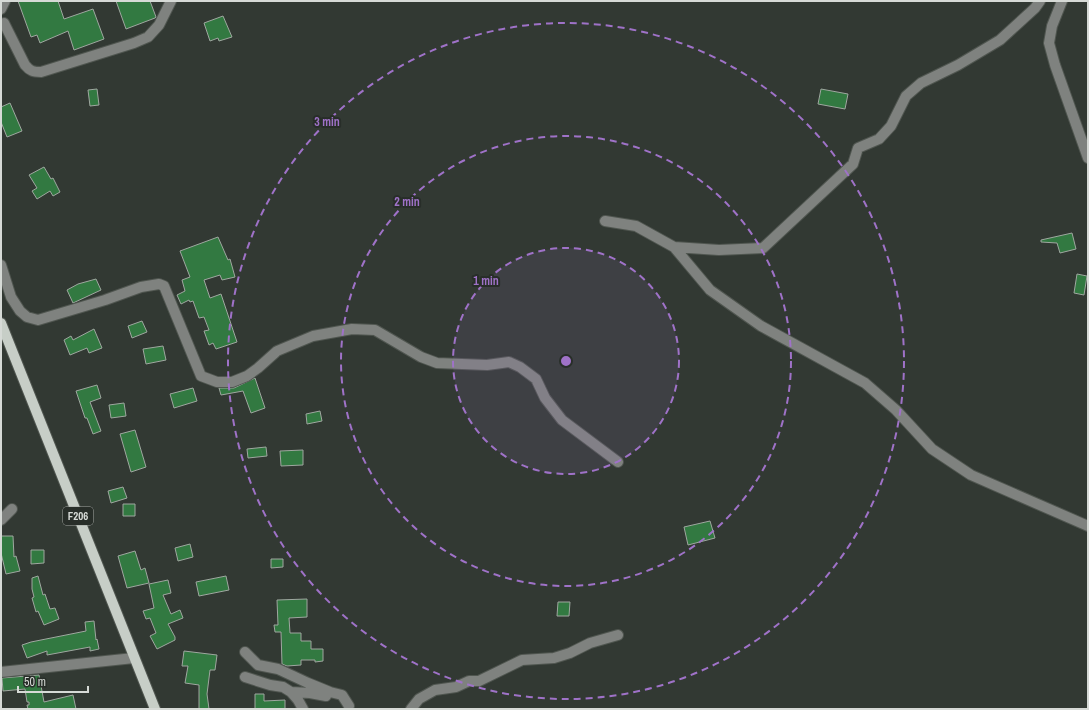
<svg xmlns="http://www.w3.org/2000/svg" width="1089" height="710" font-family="'Archivo Narrow',sans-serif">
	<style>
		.building { fill: #327941; stroke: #9fa7a0 }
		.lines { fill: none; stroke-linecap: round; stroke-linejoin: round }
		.minor-casing { stroke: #505650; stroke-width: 12 }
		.major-casing { stroke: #505650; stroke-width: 12 }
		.minor { stroke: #7f827f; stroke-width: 10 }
		.major { stroke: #c7cec7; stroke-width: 10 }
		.ring { fill: none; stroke: #9f72c8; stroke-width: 2; stroke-dasharray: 7 5 }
		.labels { text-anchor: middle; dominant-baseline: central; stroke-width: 4; stroke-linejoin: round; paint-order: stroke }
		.shield { fill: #282e29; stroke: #a2a6a2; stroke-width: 1 }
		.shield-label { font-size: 11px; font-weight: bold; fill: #d6dad6 }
		.centre { fill: #9f72c8; stroke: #282e29; stroke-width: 2 }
		.ring-label { font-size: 12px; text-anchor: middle; font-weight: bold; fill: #9f72c8; stroke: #282e29; stroke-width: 4; stroke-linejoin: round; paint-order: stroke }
	</style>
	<rect width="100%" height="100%" fill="#323933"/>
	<path class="building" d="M18 1H58L64 19 93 9 104 39 74 50 68 31 40 43 37 35 31 37Z
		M116 1H150L156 17 155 18 126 29Z
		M223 16 232 37 219 41 218 38 210 41 204 23Z
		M97 89 99 105 90 106 88 90Z
		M821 89 848 94 845 109 818 104Z
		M10 103 22 131 7 137 1 122V107Z
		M44 167 51 179 53 178 60 192 53 196 50 191 37 199 32 191 37 188 29 175Z
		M1072 233 1076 249 1060 253 1057 243 1041 242V240Z
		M218 237 228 260 230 259 235 277 222 280 220 275 204 280 210 298 221 294 237 342 216 349 213 343 209 345 204 331 209 330 204 317 199 318 193 301 190 302 189 300 181 304 177 295 185 291 182 280 190 277 180 251Z
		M1077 274 1087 276 1084 295 1074 293Z
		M96 279 101 290 73 303 67 290 78 284Z
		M142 321 147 332 132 338 128 326Z
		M94 329 102 348 89 353 87 348 70 355 64 340 71 336 73 340Z
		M163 346 166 360 146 364 143 349Z
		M255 378 265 408 251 413 243 391 221 395 219 388H234Z
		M97 385 101 398 90 402 101 431 93 434 87 418H85L76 391Z
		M193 388 197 401 174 408 170 394Z
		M124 403 126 416 111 418 109 405Z
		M320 411 322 421 307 424 306 414Z
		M135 430 146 467 131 472 120 434Z
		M266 447 267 456 248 458 247 449Z
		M303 450V465L281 466 280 451Z
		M123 487 127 498 111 503 108 491Z
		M123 504H135V516H123Z
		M710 521 715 538 688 545 684 527Z
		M1 536H13L14 557 16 556 20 571 6 574 1 553Z
		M190 544 193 557 178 561 175 548Z
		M31 550H44V563L31 564Z
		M135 551 141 570 145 568 149 583 127 588 118 556Z
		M271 559H283V567L271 568Z
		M38 576 43 595 45 594 50 609 55 608 59 619 44 625 38 611 36 612 32 598 34 597 32 589V578Z
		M226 576 229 590 199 596 196 582Z
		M168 580 171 593 163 595 171 614 180 610 183 618 168 624 175 637V640L157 649 150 636 156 633 150 618 146 619 143 611 154 608 149 584Z
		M307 599V617L289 618 290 633H301V641H311V649H323V661L315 662V660H301V665L287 666 282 664 281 632H275L274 625H278L277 600Z
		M558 602H570L569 616H557Z
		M94 621 96 640 97 639 99 649 90 651V647L47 655V651L27 658 22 645 31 642 86 631 85 622Z
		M184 651 217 655 215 670H210L207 694 209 709H199V685L185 683 188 666H182Z
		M39 675 44 702 73 695 76 709H28L27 705H29V702H27L25 689 3 691 2 678Z
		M255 694H264V701L285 700V709H255Z"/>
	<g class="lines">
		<g class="minor-casing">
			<path id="minor" d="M1062 1 1052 26 1049 43 1055 65 1088 158
				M1 9 5 1
				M4 23 25 65C30 71 33 72 41 72L134 43 148 37 159 25 171 1
				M605 221 636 226 674 247 710 290 761 326 865 383 896 410 932 449 971 475 1088 526
				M674 247 719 250 763 248 853 164 858 148 879 139 891 126 906 96 921 83 958 65 1000 40 1035 8 1040 1
				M1 265 11 297 20 311 27 317 38 320 105 300 141 287 159 284 164 286 201 376 217 382H232L247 376 258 368 277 351 313 336 352 329 375 330 421 357 437 363 487 365 509 362 520 367 536 379 545 398 562 420 618 462
				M1 520 12 509
				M245 652 258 665 278 669 308 683 330 692 342 695 349 706
				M1 672 134 658
				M245 677 270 685 283 687 291 692 310 693 326 696
				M291 692 298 700 303 709
				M411 709 419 699 435 690 456 687 469 681H479L522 660 554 658 570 653 590 643 618 635"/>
		</g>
		<g class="major-casing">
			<path id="major" d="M1 323 155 709"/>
		</g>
		<use href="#minor" class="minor"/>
		<use href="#major" class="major"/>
	</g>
	<circle cx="566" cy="361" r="113" fill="#9f72c8" fill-opacity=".12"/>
	<g class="ring">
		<circle cx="566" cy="361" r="113"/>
		<circle cx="566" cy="361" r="225"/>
		<circle cx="566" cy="361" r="338"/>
	</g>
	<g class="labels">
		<rect class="shield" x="63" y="507" width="30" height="18" rx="3"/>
		<g class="shield-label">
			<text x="78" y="516">F206</text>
		</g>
	</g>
	<circle cx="566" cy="361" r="6" class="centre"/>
	<g class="ring-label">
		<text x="327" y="126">3 min</text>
		<text x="407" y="206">2 min</text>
		<text x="486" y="285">1 min</text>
	</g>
	<rect width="1089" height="710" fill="none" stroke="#d6dad6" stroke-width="4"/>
	<path d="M18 686v6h70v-6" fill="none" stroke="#d6dad6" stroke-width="2"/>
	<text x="24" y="686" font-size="12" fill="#d6dad6" stroke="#282e29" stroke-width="3" paint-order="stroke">50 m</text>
</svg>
